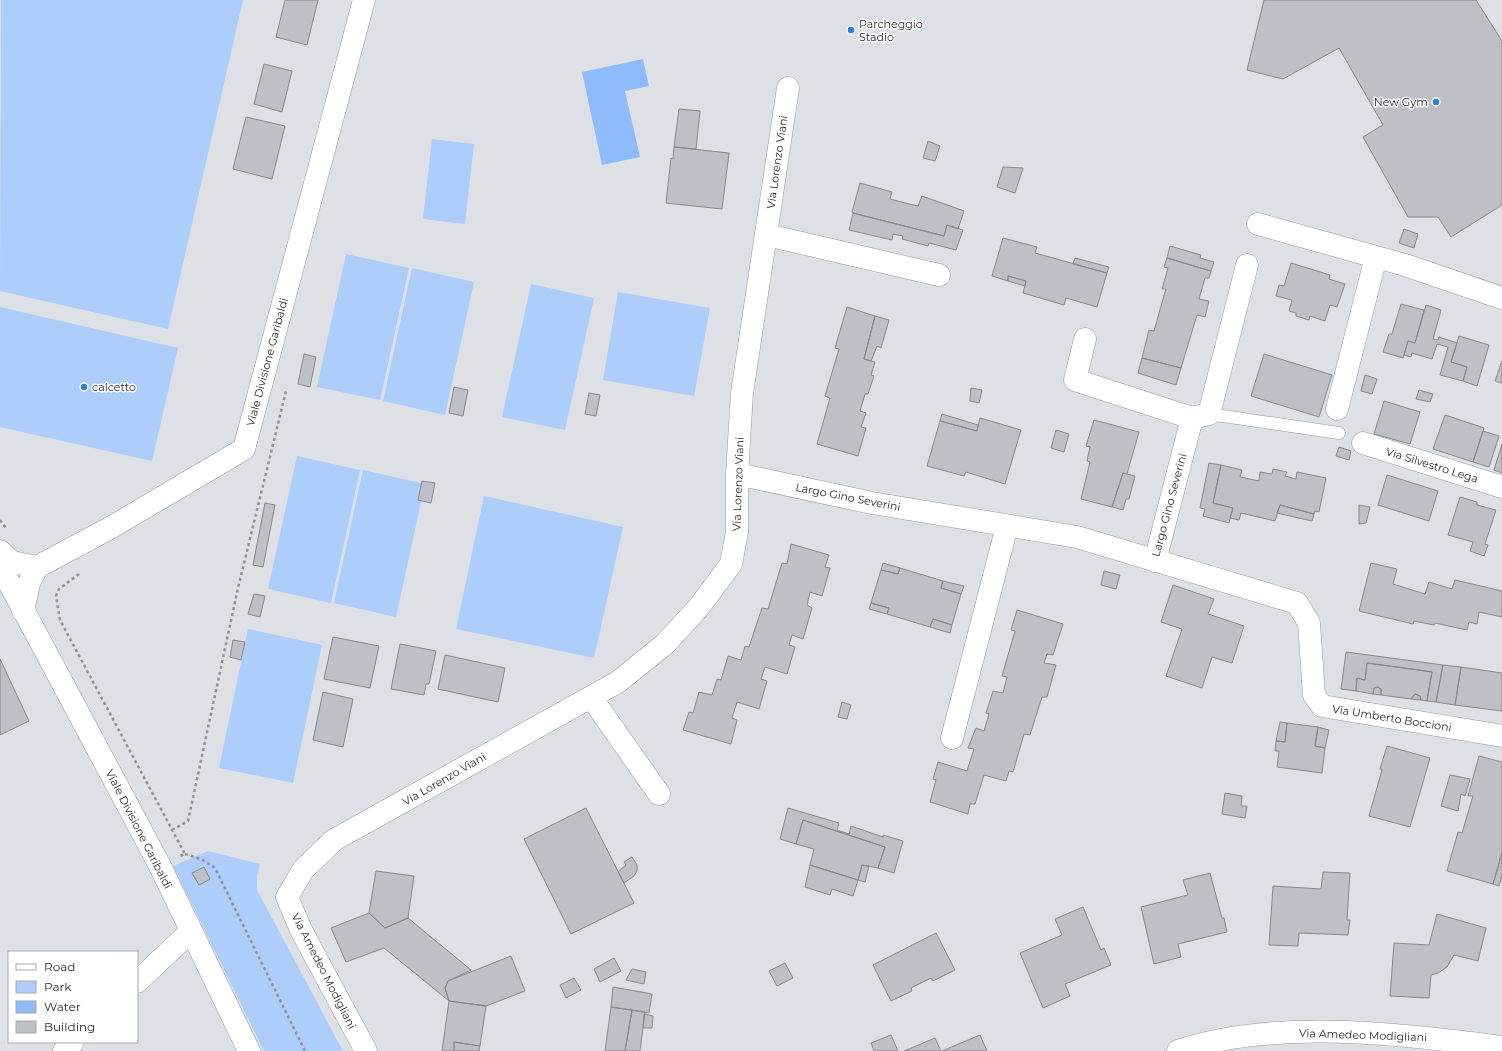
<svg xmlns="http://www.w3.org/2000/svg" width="1502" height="1051" font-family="Montserrat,sans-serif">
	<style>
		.green { fill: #adcdfb }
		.water { fill: #8ebbfc }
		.building { fill: #bdc0c5; stroke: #86898e }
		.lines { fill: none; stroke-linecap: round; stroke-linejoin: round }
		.lane-casing { stroke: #979a9f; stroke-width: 13 }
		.street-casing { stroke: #979a9f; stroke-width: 23 }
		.path { stroke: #909295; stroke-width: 2.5; stroke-dasharray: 3 3; stroke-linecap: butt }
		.lane { stroke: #fff; stroke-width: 12 }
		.street { stroke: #fff; stroke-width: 22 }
		.poi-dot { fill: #2d7ce8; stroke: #fff; stroke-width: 1.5 }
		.labels { text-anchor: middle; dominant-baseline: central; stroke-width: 3; stroke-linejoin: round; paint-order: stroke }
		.poi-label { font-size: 11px; fill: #27282a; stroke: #fff; text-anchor: start }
		.street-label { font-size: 11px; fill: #27282a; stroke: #fff }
	</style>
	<rect width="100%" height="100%" fill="#dde1e5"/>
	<path class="green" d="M1 0H243L168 329 0 291Z
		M432 139 474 144 465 224 423 219Z
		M346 254 409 268 380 400 317 387Z
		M412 268 474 282 445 415 383 401Z
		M531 284 594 298 565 430 502 417Z
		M618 292 710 308 694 396 603 380Z
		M0 307 178 348 152 461 0 427Z
		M297 456 360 470 331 603 268 589Z
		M363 470 425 484 396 617 334 603Z
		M484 496 623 527 594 658 456 629Z
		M248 629 322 645 293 783 219 768Z
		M208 851 260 864 257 876V890L343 1051H264L173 866Z"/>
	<path class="water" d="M643 59 649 86 625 91 640 157 602 165 582 72Z"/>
	<path class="building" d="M285 0H318L307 45 276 37Z
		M1264 0H1476L1502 41V205L1451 237 1438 217H1408L1363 137 1383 125 1339 48 1283 79 1247 70Z
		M264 64 292 71 282 112 254 104Z
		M679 109 700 111 696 149 674 147Z
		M246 117 285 126 272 179 233 169Z
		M928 141 940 146 935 161 923 158Z
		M674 147 729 153 722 209 666 203 671 158 673 159Z
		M1003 167 1023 168 1015 193 997 187Z
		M860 183 892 192 890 199 909 204 918 206 922 196 964 211 958 229 947 225 944 236 853 213 852 212Z
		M853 213 944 236 947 225 963 230 956 250 929 243 928 246 902 239 903 236 893 234 892 240 849 230Z
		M1404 229 1418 234 1414 248 1399 243Z
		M1003 238 1037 247 1035 253 1107 273 1097 307 1066 298 1064 305 1023 293 1026 281 1008 276V281L992 276Z
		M1170 246 1201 255 1200 258 1214 262 1211 271 1167 258Z
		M1075 258 1109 267 1107 273 1073 264Z
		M1167 258 1211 271 1209 278H1205L1199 299 1209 301 1205 317 1197 315 1181 368 1142 358 1149 330 1154 331 1165 292 1166 289H1162L1168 268 1164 267Z
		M1291 263 1330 275 1329 279 1345 284 1337 307 1330 305 1325 321 1310 316 1309 320 1296 316V313L1289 311 1292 300 1276 296 1279 285 1284 286Z
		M1008 276 1026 281 1025 286 1008 281Z
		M1401 304 1424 310 1415 343 1408 341 1403 358 1383 352 1389 334H1392Z
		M1426 305 1441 310 1433 339 1438 340 1439 337 1457 343 1451 362 1467 367 1463 381 1440 375 1448 347 1437 344 1432 359 1412 353 1411 357 1404 355 1408 341 1415 343Z
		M847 307 875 316 864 359 875 362 871 375 874 376 868 394H865L860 411 866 413 861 427 866 428 858 456 817 444 830 398 825 396 839 349 835 348Z
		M875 316 889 320 881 348 877 346 871 361 864 359Z
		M1459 336 1489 345 1477 386 1463 381 1467 367 1451 362Z
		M304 354 316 357 310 387 298 384Z
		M1264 354 1332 375 1319 417 1251 396Z
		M1142 358 1181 368 1176 385 1138 373Z
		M1502 361V383L1495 381Z
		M1365 375 1377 379 1372 394 1361 391Z
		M454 387 468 390 463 416 449 413Z
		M971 388 982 390 979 403 970 401Z
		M1419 390 1433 394 1430 402 1416 399Z
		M589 393 600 395 596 416 585 414Z
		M1384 401 1420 412 1410 444 1374 434Z
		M942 414 978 425 977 431 940 421Z
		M1445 415 1484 428 1473 462 1433 449Z
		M980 418 1021 430 1005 484 966 472 964 476 927 466 940 421 977 431Z
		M1094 420 1139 432 1127 474 1123 473 1112 507 1081 499 1090 462 1087 461 1090 447 1086 446Z
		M1056 430 1069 434 1064 452 1051 448Z
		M1483 431 1499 436 1489 467 1473 462Z
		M1502 444V473L1494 470Z
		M1339 447 1351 451 1349 460 1336 456Z
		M1209 463 1221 465 1213 503 1233 508 1229 523 1203 516 1205 509 1200 508Z
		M1221 465 1242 470 1240 477 1259 481 1260 472 1272 474 1273 469 1287 472 1285 476 1296 479 1297 472 1326 478 1319 512 1315 511 1314 514 1280 505 1275 521 1241 513 1239 520 1230 518 1233 508 1213 503Z
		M1123 473 1135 476 1129 499H1126L1123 510 1112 507Z
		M1387 475 1438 491 1429 521 1378 505Z
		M422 481 435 483 431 503 418 500Z
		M1460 497 1477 502V505L1496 510 1485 544 1488 545 1484 556 1470 551 1473 542 1448 535Z
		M265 503 275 505 263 567 253 565Z
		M1280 505 1314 514 1312 521 1277 513Z
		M1359 505 1370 507 1366 523 1359 524Z
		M791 544 829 555 825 567 830 568 822 596 810 592 807 605 812 608 803 639 792 635 789 645 795 647 787 674 765 667 761 679 767 681 759 709 737 702 732 718 737 720 731 744 683 730 689 712 693 713 699 692 712 695 717 679 721 680 728 656 741 660 745 646 749 647 762 608 768 609 782 563 787 564Z
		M883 563 900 568 898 574 881 570Z
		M1371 563 1397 569 1393 584 1425 594 1429 582 1452 589 1455 580 1502 591V617L1479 612 1477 624 1469 622 1467 630 1435 623 1434 625 1414 621 1413 624 1359 611Z
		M900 568 943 581 941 588 961 594 952 625 933 619 930 627 887 614 889 608 871 603 881 570 898 574Z
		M1104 571 1120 575 1116 589 1101 585Z
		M943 581 964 586 961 594 941 588Z
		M1173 585 1214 599 1208 614 1244 626 1232 663 1212 657 1202 688 1166 676 1182 629 1161 622Z
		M254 594 265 596 260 617 248 614Z
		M871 603 889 608 887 614 869 609Z
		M1017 610 1063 624 1053 655 1047 654 1044 663 1056 665 1047 697H1042L1030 735 1024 734 1013 772 1009 771 1006 781 984 775 975 804H970L968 814 930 802 936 780 933 779 938 762 967 771 974 749 968 748 976 728 984 731 989 714 986 713 993 691 1003 693 1007 677 1002 676 1015 631 1011 630Z
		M933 619 952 625 950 633 930 627Z
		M333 637 379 646 370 688 324 679Z
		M233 640 245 642 241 660 230 657Z
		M400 644 436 651 429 684H426L424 695 391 689Z
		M1346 652 1443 665 1436 702 1427 701 1432 672 1412 669 1367 663 1365 680 1357 678 1356 691 1341 689Z
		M445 655 505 668 498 702 438 689Z
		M0 659 29 721 0 735Z
		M1367 663 1432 672 1427 701 1421 700 1420 696 1415 694 1411 699 1381 695V689L1378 687 1374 688 1373 694 1356 691 1357 678 1365 680Z
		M1443 665 1461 667 1455 705 1436 702Z
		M1461 667 1502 673V711L1455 705Z
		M1378 687 1381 689V695L1373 694 1374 688Z
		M323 692 353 699 343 747 313 740Z
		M1415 694 1420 696 1421 700 1411 699Z
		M842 702 851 705 847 719 838 717Z
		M1280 722 1287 723 1285 742 1276 741Z
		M1287 723 1318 727 1315 746 1325 748 1322 773 1277 767 1279 751H1275L1276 741 1285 742Z
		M1318 727 1329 730 1325 748 1315 746Z
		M1387 746 1430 758 1410 827 1369 816 1382 770 1380 769Z
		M1479 756 1502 762V853L1493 884 1447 871 1458 832 1462 833 1473 796H1468Z
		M1450 775 1470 779 1465 796 1461 794 1458 811 1441 806Z
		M1225 793 1242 796 1241 806H1247L1245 818 1222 814Z
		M586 808 634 903 571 934 524 839Z
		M788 808 839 823 837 830 849 834 851 826 883 837V835L903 841 894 873 878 868 885 847 803 820 796 844 780 839Z
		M803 820 885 847 878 868 862 865 858 880 810 865 814 849 796 844Z
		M1502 853V876L1499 886 1493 884Z
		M632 857 637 865V871L634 876 624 883 618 872 626 865 624 862Z
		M810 865 858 880 853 896 832 889 830 895 805 887Z
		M862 865 869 866 865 882 858 880Z
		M204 867 210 879 199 885 192 873Z
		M376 871 414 876 408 918 385 928 369 913Z
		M1323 872 1350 873 1347 920H1350L1348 935 1299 933 1298 946 1269 945 1273 886 1321 889Z
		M1210 873 1222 918H1224L1227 932 1178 944 1181 957 1154 964 1141 907 1188 895 1183 880Z
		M1083 907 1101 950 1104 948 1111 965 1065 984 1070 996 1043 1008 1020 953 1062 935 1055 919Z
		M369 913 385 928 408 918 471 970 448 981 445 988 449 1001 384 948 346 962 331 928Z
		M1437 914 1486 928 1478 961 1454 955 1447 967 1438 973 1431 975 1429 998 1390 996 1394 943 1429 945Z
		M936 933 955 970 933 981 931 978 911 988 912 991 891 1001 873 965Z
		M511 956 525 991 486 1006 449 1001 445 988 448 981Z
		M614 958 621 971 600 982 594 969Z
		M785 963 793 978 777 986 769 971Z
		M632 969 646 972 644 984 626 980Z
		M574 978 581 990 566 998 560 985Z
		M613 987 652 994 649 1013 611 1007Z
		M449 1001 486 1006 480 1046 454 1042V1051H442Z
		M611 1007 632 1010 625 1051H605Z
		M632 1010 645 1012 640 1051H625Z
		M644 1014 653 1016 652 1028H643Z
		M891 1035 898 1051H874L871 1043Z
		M980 1035 987 1051H942Z
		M935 1038 941 1051H904Z
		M454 1042 480 1046 479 1051H454Z"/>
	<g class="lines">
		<g class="lane-casing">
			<path id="lane" d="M1209 414 1339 433"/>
		</g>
		<g class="street-casing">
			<path id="street" d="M1258 224 1405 265 1502 298
				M767 235 939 275
				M1085 339 1075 380 1192 418 1155 561
				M1337 409 1376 257
				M1192 418 1209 414 1247 265
				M1363 443 1502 487
				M737 474 872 503 1077 537 1297 603 1309 623 1314 695 1322 706 1502 736
				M0 551 12 562 37 567
				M0 566 160 866 249 1051
				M23 611 29 583 37 567 110 528 244 449 364 0
				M591 697 659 794
				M952 738 1007 526
				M137 982 190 932
				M64 1051 73 1042
				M366 1051 301 930 287 897 303 870 334 840 618 682 665 644 699 607 731 564 737 532V474L742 393 788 88
				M1178 1051C1276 1018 1401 1034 1502 1047"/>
		</g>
		<path class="path" d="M0 520 6 528
			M79 574 59 589 56 596 60 620 185 854 180 856
			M172 830 188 821 238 588 286 391
			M185 854 201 859 215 868 305 1051"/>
		<use href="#lane" class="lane"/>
		<use href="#street" class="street"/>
	</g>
	<g class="poi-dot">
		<circle cx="851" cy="30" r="4"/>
		<circle cx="1436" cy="102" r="4"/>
		<circle cx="84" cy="387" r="4"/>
	</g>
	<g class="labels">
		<g class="poi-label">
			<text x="859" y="24">Parcheggio<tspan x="859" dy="13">Stadio</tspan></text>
			<text x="1428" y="102" text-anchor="end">New Gym</text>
			<text x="92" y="387">calcetto</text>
		</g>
		<g class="street-label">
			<text transform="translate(777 162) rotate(-82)">Via Lorenzo Viani</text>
			<text transform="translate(267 362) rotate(-75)">Viale Divisione Garibaldi</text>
			<text transform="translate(1432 465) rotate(17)">Via Silvestro Lega</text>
			<text transform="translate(738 484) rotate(-88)">Via Lorenzo Viani</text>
			<text transform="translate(848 497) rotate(11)">Largo Gino Severini</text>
			<text transform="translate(1169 505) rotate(-75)">Largo Gino Severini</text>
			<text transform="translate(1392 718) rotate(9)">Via Umberto Boccioni</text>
			<text transform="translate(444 779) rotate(-30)">Via Lorenzo Viani</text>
			<text transform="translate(139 829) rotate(63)">Viale Divisione Garibaldi</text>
			<text transform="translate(324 971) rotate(63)">Via Amedeo Modigliani</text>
			<text transform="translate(1363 1035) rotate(2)">Via Amedeo Modigliani</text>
		</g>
	</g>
	<rect x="8" y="951" width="130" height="92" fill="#ffffff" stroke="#a9a9aa"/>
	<rect x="16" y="964" width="20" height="6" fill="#ffffff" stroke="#a9a9aa"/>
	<text x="44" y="971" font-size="12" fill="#27282a">Road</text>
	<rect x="16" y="981" width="20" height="12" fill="#adcdfb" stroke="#a9a9aa"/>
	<text x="44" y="991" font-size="12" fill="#27282a">Park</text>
	<rect x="16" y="1001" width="20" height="12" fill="#8ebbfc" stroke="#a9a9aa"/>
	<text x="44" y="1011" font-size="12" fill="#27282a">Water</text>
	<rect x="16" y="1021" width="20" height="12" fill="#bdc0c5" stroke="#a9a9aa"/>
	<text x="44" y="1031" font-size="12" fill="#27282a">Building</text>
</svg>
